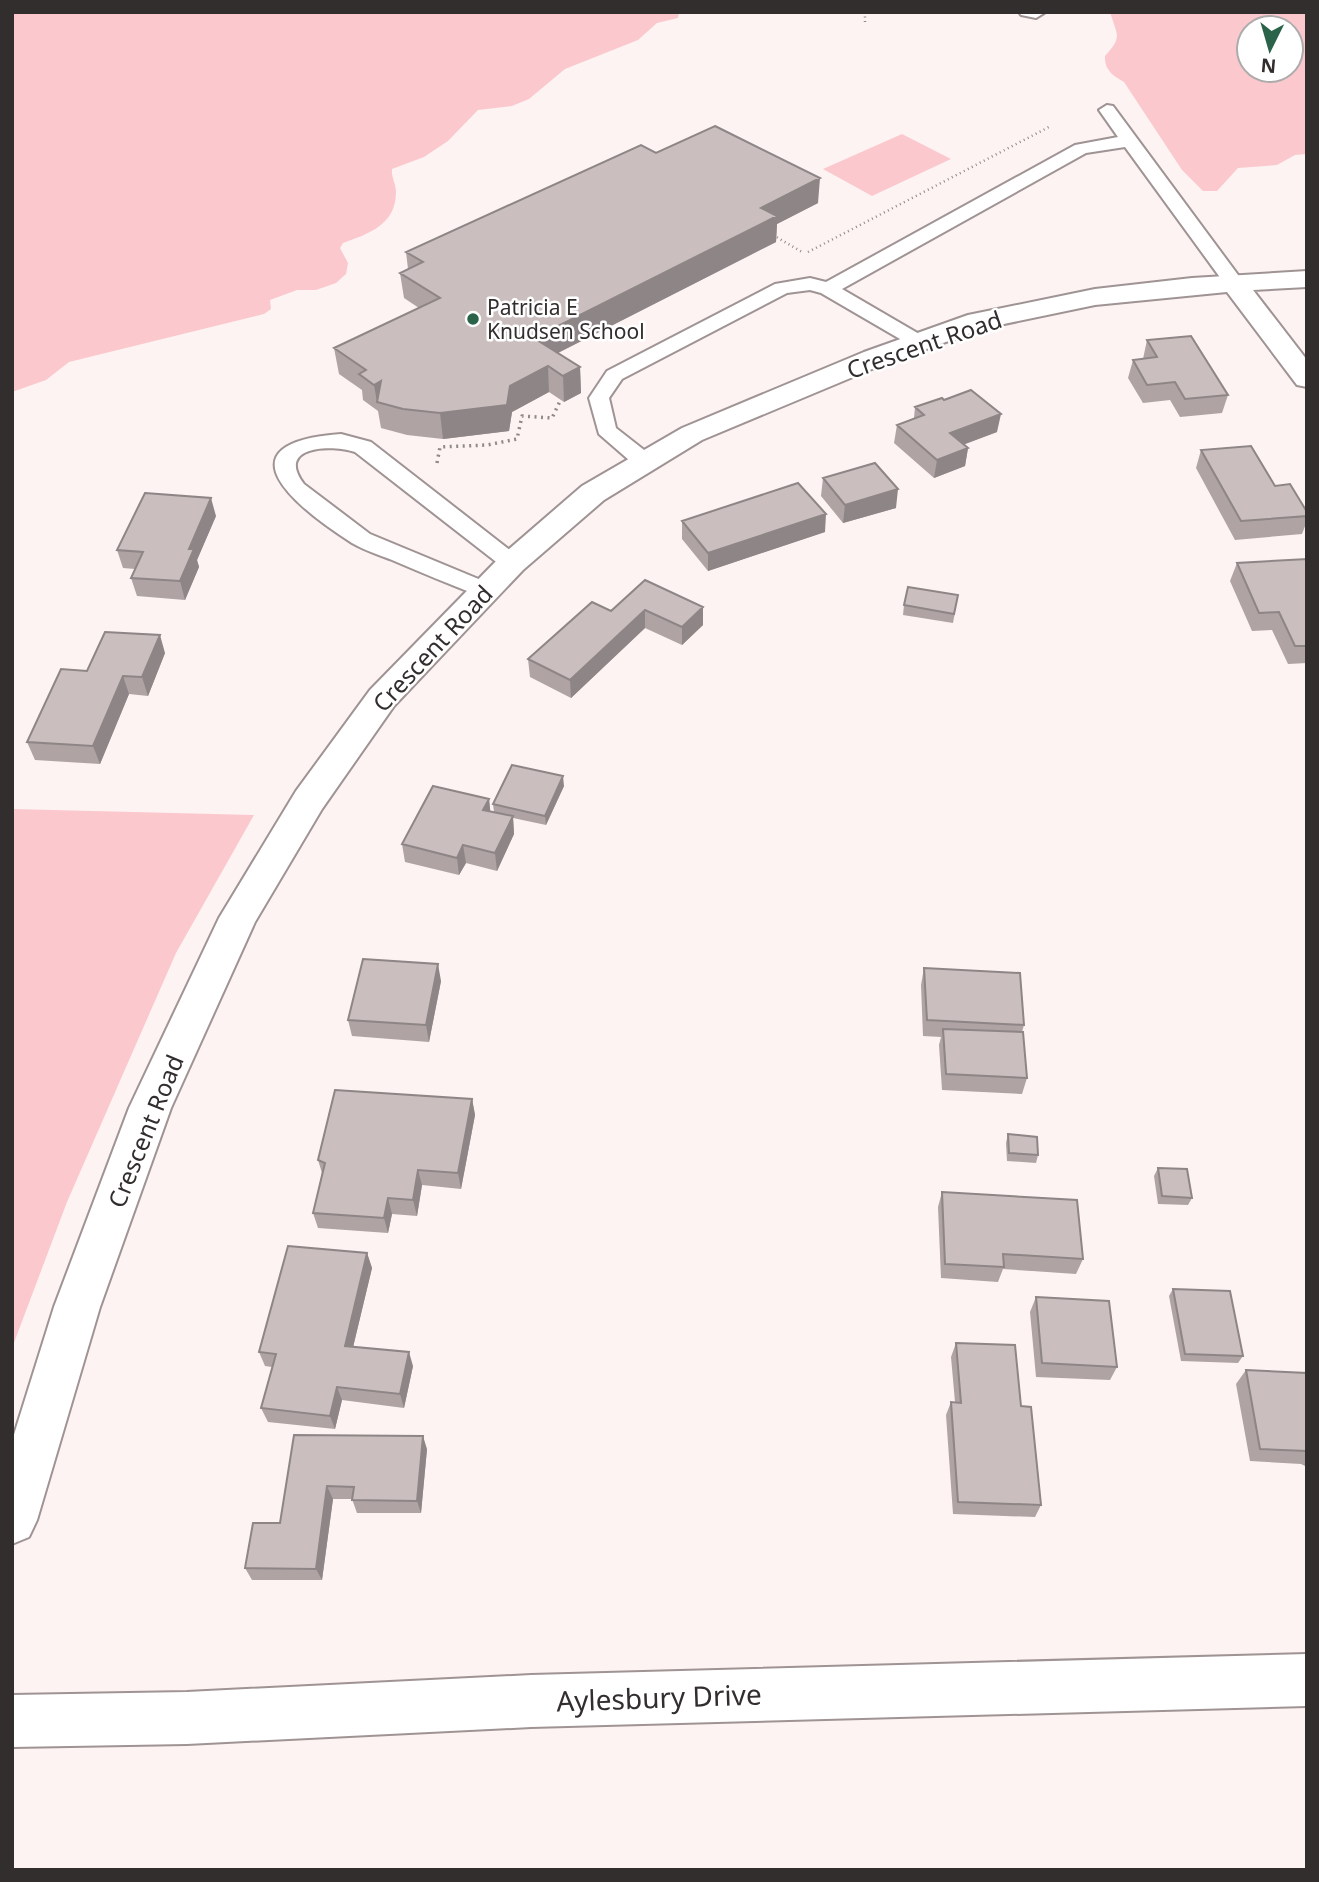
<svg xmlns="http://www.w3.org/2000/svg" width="1319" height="1882" font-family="'Noto Sans',sans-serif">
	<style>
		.green { fill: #fbc9cd; fill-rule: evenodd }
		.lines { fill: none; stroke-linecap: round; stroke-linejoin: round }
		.service-casing { stroke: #9f9394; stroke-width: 4 }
		.minor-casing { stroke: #9f9394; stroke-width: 4 }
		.path-far1 { stroke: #908989; stroke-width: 2.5; stroke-dasharray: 1 3.5; stroke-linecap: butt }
		.path { stroke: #908989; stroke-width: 3.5; stroke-dasharray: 2 4.5; stroke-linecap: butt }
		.service { fill: #fff; fill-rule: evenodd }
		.minor { fill: #fff; fill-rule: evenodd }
		.wall { fill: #afa3a4 }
		.shaded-wall { fill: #8e8586 }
		.building { fill: #cbbebf; stroke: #8e8586; stroke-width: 2 }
		.poi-dot { fill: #2b634a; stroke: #fff; stroke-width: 2.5 }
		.labels { text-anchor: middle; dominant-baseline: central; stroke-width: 5; stroke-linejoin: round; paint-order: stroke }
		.far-poi-label { font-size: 21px; fill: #332e2e; stroke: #fff; text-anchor: start }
		.street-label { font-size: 24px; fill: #332e2e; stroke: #fff }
		.near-street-label { font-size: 28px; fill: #332e2e; stroke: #fff }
	</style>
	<rect width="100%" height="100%" fill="#fdf3f3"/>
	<path class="green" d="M12 12H679V13L678 18 657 23 638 40 565 69 529 99 512 106 478 110 448 141 424 157 392 169C391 177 396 183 396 192 396 225 368 234 343 243L340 248 348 263 346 274 336 283 316 290H297L270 300 271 309 264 314 69 362 46 380 12 392Z
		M1110 12H1307V154L1295 155 1277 165 1238 168 1217 191H1203L1182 170 1124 82C1113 76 1104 70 1105 56 1123 36 1117 36 1110 12ZM1249 28H1291V70H1249Z
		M902 134 951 159 872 196 823 169Z
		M12 809 254 815 176 953 67 1202 12 1348Z"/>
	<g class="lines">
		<g class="service-casing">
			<path id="service" d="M1019 12H1043L1044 13 1036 18 1021 15Z
				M1107 105 1113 106 1241 279 1244 283 1241 287H1227L1125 147 1086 153 842 289 926 338 929 342 926 346H912L821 293 810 290 787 293 622 379 609 398 616 428 653 457 656 462 653 467H637L599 434 589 398 607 371 775 284 810 278 826 282 1075 145 1118 137 1099 110Z
				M341 434 371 442 520 558 523 563 520 568 512 570 504 568 355 452C331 444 275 446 304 484L370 534 493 585 497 590 493 595 485 598 477 595C449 584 420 572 392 560 379 555 364 550 352 543 296 507 216 443 341 434Z"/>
		</g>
		<g class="minor-casing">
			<path id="minor" d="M1307 271V287L1253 290 1307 360V387L1297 385 1227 292 1095 305 985 328 884 364 702 440 604 500 523 570 394 706 322 809 255 922 171 1108 100 1307 37 1520 29 1537 12 1544V1441L54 1307 129 1108 219 918 296 791 370 690 501 556 582 486 682 428 864 352 968 315 1095 289 1192 278Z
				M1307 1654V1706L531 1727 187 1744 12 1747V1695L187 1692 531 1675Z"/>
		</g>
		<path class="path-far1" d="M865 12V25
			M773 235 802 252
			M808 252 1049 127"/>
		<path class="path" d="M437 463 440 447 487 445 517 439 522 416 552 418 561 399"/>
		<use href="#service" class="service"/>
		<use href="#minor" class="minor"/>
	</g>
	<path class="wall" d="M656 153 818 203 777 224 776 242 558 353 580 367 581 393 564 402 549 392 512 412 509 431 443 439 407 435 381 428 378 411 363 400 362 390 339 374 334 348 419 308 404 298 400 273 408 269 406 252Z
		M1147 340 1228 395 1222 413 1180 417 1170 400 1143 403 1128 378 1133 360 1143 359Z
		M915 407 997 432 964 444 968 448 965 466 934 478 894 443 897 425 914 418Z
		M1201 450 1275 486 1307 512V521L1302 534 1235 540 1196 468Z
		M823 478 896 508 843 523 821 496Z
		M216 516 197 560 199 567 185 600 137 596 131 578 135 569 123 568 117 550Z
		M682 521 825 532 708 571 682 539Z
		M1307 559V663L1288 664 1272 630 1252 631 1230 581 1237 563Z
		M958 595 953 623 903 615 904 605Z
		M703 607V625L682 645 645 628 571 698 530 677 528 659 611 611Z
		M165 653 148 696 129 694 100 764 35 760 27 742 87 671Z
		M564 786 546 825 513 818 514 834 497 871 466 863 459 875 405 862 402 844 489 799 490 811 494 812 493 804Z
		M924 968 1024 1025 1022 1032 1027 1078 1022 1094 942 1090 939 1045 941 1037 923 1036 921 985Z
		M441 981 429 1042 352 1036 348 1020Z
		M472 1099 475 1115 461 1189 422 1185 417 1216 392 1214 388 1233 318 1228 313 1213 322 1173 318 1160Z
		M1008 1134 1038 1155 1036 1163 1007 1161 1006 1143Z
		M1158 1168 1192 1198 1188 1205 1158 1204 1154 1176Z
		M942 1192 1083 1259 1076 1274 1003 1269 998 1282 941 1278 938 1207Z
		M367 1253 372 1268 353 1347 413 1366 404 1408 342 1400 335 1429 268 1422 261 1408 272 1367 265 1366 259 1352Z
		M1173 1289 1243 1356 1238 1363 1181 1361 1169 1296Z
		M1036 1297 1117 1367 1110 1380 1036 1377 1030 1312Z
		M956 1343 1021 1406 1041 1505 1035 1517 953 1514 946 1415 951 1402H955L951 1357Z
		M1246 1370 1307 1373V1467L1301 1464 1250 1461 1236 1384Z
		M294 1435 427 1449 421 1513H357L352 1499H333L322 1580H252L245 1568 280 1523Z"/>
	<path class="shaded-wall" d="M820 178 818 203 777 224 776 242 536 364 534 338 761 208Z
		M548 366 549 392 512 412 509 431 443 439 440 413 510 386Z
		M580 367 581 393 564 402 563 376Z
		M381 381 377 402 374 385Z
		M1001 414 997 432 947 451 950 433Z
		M968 448 965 466 934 478 937 460Z
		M898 489 896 508 843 523 845 505Z
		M211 498 216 516 197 560 199 567 185 600 180 581 189 549Z
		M826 514 825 532 708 571V553Z
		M703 607V625L682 645V627Z
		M645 610V628L571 698 570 680Z
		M160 635 165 653 148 696 142 677Z
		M123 676 129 694 100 764 93 746Z
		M563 776 564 786 546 825 545 816Z
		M489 799 491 817 483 810Z
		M513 816 514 834 497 871 495 853Z
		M463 845 466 863 459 875 457 858Z
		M438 964 441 981 429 1042 426 1025Z
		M472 1099 475 1115 461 1189 458 1173Z
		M418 1170 422 1185 417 1216 413 1200Z
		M388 1198 392 1214 388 1233 384 1218Z
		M367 1253 372 1268 350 1360 345 1346Z
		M409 1352 413 1366 404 1408 400 1394Z
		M337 1387 342 1400 335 1429 330 1416Z
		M423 1436 427 1449 421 1513 417 1501Z
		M327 1486 333 1499 322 1580 316 1569Z"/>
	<path class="building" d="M715 126 820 178 761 208 777 216 534 338 580 367 563 376 548 366 510 386 507 405 440 413 403 409 377 402 381 381 374 385 359 374 366 370 334 348 440 298 400 273 423 262 406 252 641 145 656 153Z
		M1191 336 1228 395 1185 399 1175 382 1147 385 1133 360 1157 357 1147 340Z
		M971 390 1001 414 950 433 968 448 937 460 897 425 924 415 915 407 942 398 944 400Z
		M1251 446 1275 486 1290 484 1307 512V516L1241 521 1201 450Z
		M875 463 898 489 845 505 823 478Z
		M798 483 826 514 708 553 682 521Z
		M145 493 211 498 189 549H194L180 581 131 578 143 552 117 550Z
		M1307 559V646H1295L1279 612 1259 613 1237 563Z
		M645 580 703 607 682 627 645 610 570 680 528 659 592 602 611 611Z
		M908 587 958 595 954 614 904 605Z
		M105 632 160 635 142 677 123 676 93 746 27 742 61 669 87 671Z
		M512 765 563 776 545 816 493 804Z
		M433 786 489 799 483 810 513 816 495 853 463 845 457 858 402 844Z
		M363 959 438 964 426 1025 348 1020Z
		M924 968 1020 973 1024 1025 927 1020Z
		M943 1029 1023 1032 1027 1078 946 1074Z
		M335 1090 472 1099 458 1173 418 1170 413 1200 388 1198 384 1218 313 1213 325 1163 318 1160Z
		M1008 1134 1037 1137 1038 1155 1009 1153Z
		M1158 1168 1187 1169 1192 1198 1162 1196Z
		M942 1192 1077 1200 1083 1259 1003 1254 1004 1267 945 1264Z
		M288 1246 367 1253 345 1346 409 1352 400 1394 337 1387 330 1416 261 1408 276 1354 259 1352Z
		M1173 1289 1230 1291 1243 1356 1185 1354Z
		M1036 1297 1109 1301 1117 1367 1042 1363Z
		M956 1343 1015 1345 1021 1406 1031 1407 1041 1505 958 1502 951 1402 961 1403Z
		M1246 1370 1307 1373V1451L1260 1449Z
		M294 1435 423 1436 417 1501 352 1500 354 1487 327 1486 316 1569 245 1568 253 1523H280Z"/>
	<circle class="poi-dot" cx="473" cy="319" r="7"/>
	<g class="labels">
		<g class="far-poi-label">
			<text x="487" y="307">Patricia E<tspan x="487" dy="24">Knudsen School</tspan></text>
		</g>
		<g class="street-label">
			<text transform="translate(924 344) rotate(-19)">Crescent Road</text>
			<text transform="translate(432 648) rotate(-47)">Crescent Road</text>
			<text transform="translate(145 1131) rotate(-68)">Crescent Road</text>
		</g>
		<g class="near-street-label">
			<text transform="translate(659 1697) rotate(-2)">Aylesbury Drive</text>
		</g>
	</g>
	<rect width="1319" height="1882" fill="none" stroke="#332e2e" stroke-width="28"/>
	<g transform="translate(1270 49) rotate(185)"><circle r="33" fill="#ffffff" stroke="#adabab" stroke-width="2"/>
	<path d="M0-5L12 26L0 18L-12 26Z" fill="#2b634a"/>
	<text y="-10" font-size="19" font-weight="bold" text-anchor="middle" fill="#332e2e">N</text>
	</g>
</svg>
